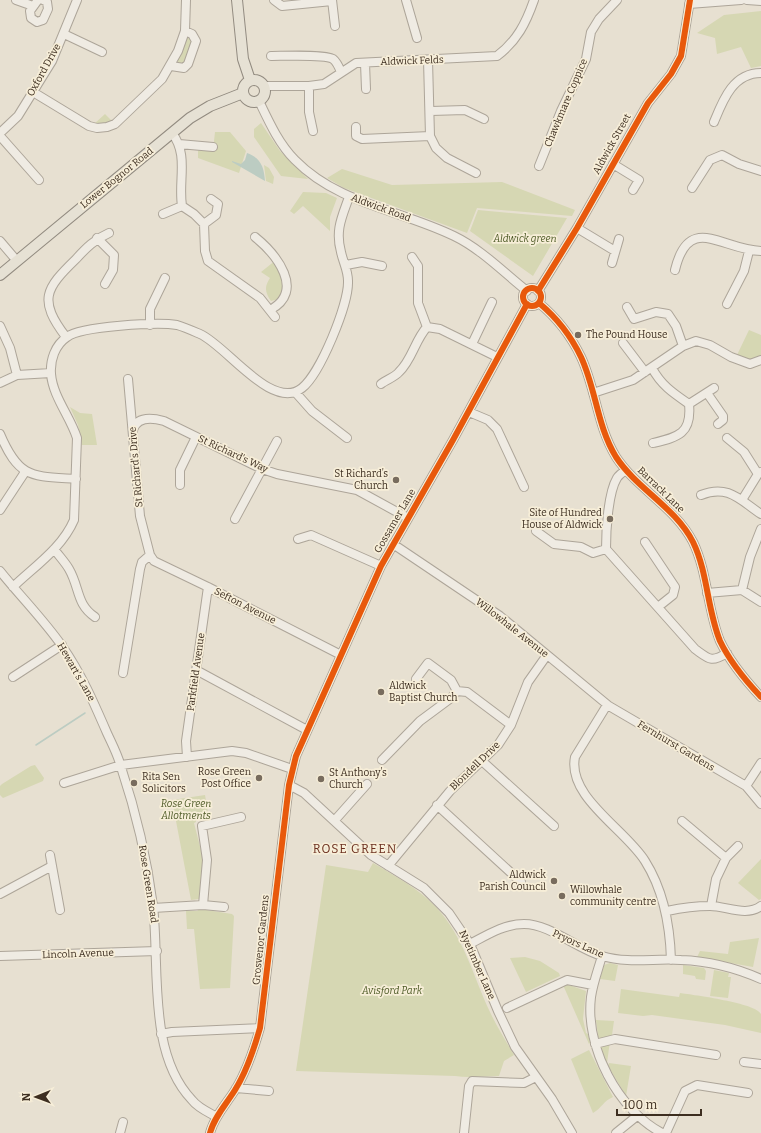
<svg xmlns="http://www.w3.org/2000/svg" width="761" height="1133" font-family="Bitter,serif">
	<style>
		.green { fill: #d6d7b3 }
		.water { fill: #bcccc2 }
		.lines { fill: none; stroke-linecap: round; stroke-linejoin: round }
		.stream { stroke: #bcccc2; stroke-width: 1.5 }
		.minor-casing { stroke: #ada599; stroke-width: 10 }
		.major-casing { stroke: #928b80; stroke-width: 12 }
		.minor { stroke: #efebe3; stroke-width: 8 }
		.major { stroke: #e6e1d4; stroke-width: 10 }
		.cycleway-casing { stroke: #f7eed8; stroke-width: 8 }
		.cycleway { stroke: #e8590c; stroke-width: 6 }
		.poi-dot { fill: #786c5e; stroke: #f7eed8; stroke-width: 1.5 }
		.labels { text-anchor: middle; dominant-baseline: central; stroke-width: 3.5; stroke-linejoin: round; paint-order: stroke }
		.street-label { font-size: 10px; fill: #3d2e20; stroke: #f7eed8 }
		.park-label { font-size: 10px; font-style: italic; fill: #4d5a26; stroke: #f7eed8 }
		.poi-label { font-size: 10px; fill: #3d2e20; stroke: #f7eed8; text-anchor: start }
		.quarter-label { font-size: 12px; letter-spacing: 1px; fill: #6b2e1e; stroke: #f7eed8 }
	</style>
	<rect width="100%" height="100%" fill="#e7e0d1"/>
	<path class="green" d="M761 11V66L751 68 741 47 717 54 715 38 697 33 724 15Z
		M186 36 193 37 186 64 179 65 177 59Z
		M105 114 112 121 107 124H94Z
		M261 123 280 151 308 179 281 176 254 137V129Z
		M215 132H230L246 151 239 173 198 158V150H213Z
		M264 165 269 168 274 177 273 184 266 181Z
		M342 169 392 185 502 182 575 210 572 216 477 208 467 233 344 188 327 178Z
		M303 192 326 193 337 198 330 217V231L303 206 294 214 290 211Z
		M478 210 567 218 533 276 470 231Z
		M276 260 286 285 279 299 271 301C265 292 264 287 270 278L261 272Z
		M749 330 761 335V358C752 361 746 358 737 355Z
		M70 407 80 413 92 414 97 445H82L78 425Z
		M35 765 44 778 43 781 3 798 0 795V786L2 784 31 766Z
		M205 795 209 819H204L202 816 195 817 196 822 194 823 203 858 199 899 191 900 172 800Z
		M761 859V899L759 900 738 883Z
		M373 863C395 876 418 888 436 907 464 937 473 976 490 1012 497 1027 506 1041 514 1055L504 1061 499 1076C484 1076 469 1078 455 1076L296 1071 326 865 368 872Z
		M200 909 232 914 234 916 230 988 200 989 194 929H187L186 911H197Z
		M759 938 753 967 697 957 700 951 728 954 730 942Z
		M525 957 540 961 559 973 560 976 526 992 510 958Z
		M610 963 618 965 615 981 600 979 604 965Z
		M683 965 704 968 706 971 705 980 696 979 695 976 683 974Z
		M714 970 729 973 728 977H731L728 998 710 996Z
		M563 985H569L586 991 583 1019 586 1033 588 1034 590 1043 589 1044Z
		M621 989 679 997 680 993C694 995 756 1003 761 1014 761 1019 761 1028 761 1033L725 1025 652 1015 643 1016 618 1013Z
		M596 1020 614 1021 612 1035 601 1039 598 1037Z
		M610 1041 607 1063 600 1047Z
		M589 1050 613 1097C603 1101 602 1108 593 1113L571 1059Z
		M609 1063 631 1066 626 1096 608 1066Z"/>
	<path class="water" d="M247 153C261 158 264 167 265 181L232 162V161L241 164 245 160Z"/>
	<g class="lines">
		<path class="stream" d="M36 745 85 713"/>
		<g class="minor-casing">
			<path id="minor" d="M16 0 33 6
				M38 0 30 11 31 18 37 22 43 20 48 9 47 2 43 0
				M274 0 282 6 332 1
				M332 0 335 26
				M406 0 417 38
				M747 0 761 1
				M689 4 741 0
				M64 34 102 52
				M271 56C283 56 325 54 333 59 337 62 339 67 341 72
				M428 60 430 136 436 148 447 158 476 173
				M365 63 366 89
				M171 66 184 68 188 64 196 41 192 34 185 31
				M264 86H309L324 84 356 63 497 56C517 41 526 23 534 0
				M309 86V112L313 131
				M33 92 89 126 97 128 107 127 115 124 162 79 178 51 185 31 186 0
				M259 101C269 122 279 144 295 160 338 204 401 210 454 236 481 249 503 272 527 291
				M431 111 465 110 484 119
				M714 122C723 100 733 73 761 73
				M356 127V136L362 139 430 136
				M0 133 18 116 52 61 77 0
				M172 133C189 155 178 180 182 206L194 214 204 224
				M0 136 39 180
				M179 144 213 147
				M613 164 639 180 633 190
				M539 166 561 111 586 59 591 32 599 19 617 0
				M692 188 710 160 722 155 739 164 761 171
				M163 214 182 206
				M204 224 205 251 208 261 260 298 275 317
				M204 224 216 215 218 204 211 199
				M577 228 615 251
				M255 237C276 254 306 291 270 310
				M97 238 114 255 113 270 105 284
				M0 241 17 261
				M412 257 418 266V303L427 327
				M612 263 619 239
				M346 265 362 262 382 266
				M675 270C689 212 722 250 761 251
				M523 297a9 9 0 1 1 18 0a9 9 0 1 1-18 0Z
				M538 291 577 228 648 103 671 74 681 56 690 0
				M539 303C557 318 571 336 581 357 596 389 597 426 616 457 637 489 675 507 693 542 708 573 707 609 720 641 730 662 745 680 761 697
				M727 304 744 271 749 251
				M627 307 634 319 656 312 668 314 676 326 683 346
				M150 325V309L165 278
				M0 326 10 348 17 375
				M66 337C38 300 45 289 76 259 86 248 95 239 109 233
				M623 343 645 372
				M472 344 492 302
				M652 368C661 385 673 393 689 404 692 434 678 437 653 443
				M128 379 140 516 150 555 154 561 208 587 341 655
				M0 383 17 375 51 373
				M381 384C386 380 395 377 399 372 412 360 415 340 427 327L440 329 497 357
				M296 393 312 411 347 438
				M593 393 633 380 683 346 696 341 710 345 731 357 750 364 761 360
				M707 393 723 416V420L718 424
				M689 404 714 388
				M469 412 488 420 497 429 524 487
				M133 430C137 416 153 418 164 421L262 469 277 474 357 490 408 518
				M0 434C19 479 32 476 76 479
				M727 438 744 452 758 474
				M626 470C623 472 619 475 617 478 608 493 606 531 606 549L695 649C709 659 711 663 727 653
				M180 485V470L196 437
				M701 495C728 484 740 500 761 514
				M742 500 758 474 761 472
				M0 510 25 472
				M235 519 277 441
				M536 531 554 544 581 547 593 553 606 549
				M298 539 311 535 381 566
				M645 542 675 587 673 595 658 607
				M393 544 500 616 609 706 746 786 761 804
				M54 549C59 556 65 562 69 569 80 588 76 604 95 617
				M0 571C20 596 44 620 62 646 81 673 94 703 107 733 112 744 118 755 121 767 136 812 147 859 153 906 160 966 147 1053 192 1100 198 1108 208 1112 217 1117
				M13 587C35 566 62 548 74 520L77 438C70 416 53 397 51 374 50 360 55 345 67 337 81 326 158 322 177 325 184 327 193 331 200 334 226 345 272 412 302 388 320 374 349 304 348 281 348 270 343 262 341 252 335 230 342 217 349 197
				M742 590 750 557 761 529
				M707 593 742 590 761 602
				M196 670 307 730
				M123 673 140 569 142 562 150 555
				M13 677 62 645
				M416 679 428 663 451 680 457 691
				M607 705 575 757C567 797 625 829 645 861 664 891 670 925 671 960
				M187 757 186 741 208 587
				M382 760 420 721 451 698 457 691 467 692 511 725
				M482 761 554 826
				M64 783 121 765 232 751 246 753 292 769
				M289 785 304 793 371 855 424 888 449 913 470 944 498 1011 515 1047 552 1099 572 1133
				M746 786 761 763
				M437 805 521 882
				M335 820 367 784
				M682 821 726 858 716 879 711 906
				M50 855 60 910
				M726 858 738 846
				M388 866 450 791 498 745 511 725 528 682 547 655
				M0 894 52 866
				M203 905 207 860 202 826 241 817
				M153 908 203 905 224 907
				M667 911C681 908 695 906 710 906 726 906 747 917 761 906
				M470 944C487 935 504 924 524 924 550 924 577 949 602 956 629 964 655 958 681 960 709 961 736 968 761 979
				M0 956 157 951
				M602 956C598 970 593 983 591 997 585 1047 618 1110 662 1133
				M507 1008 567 980 593 985
				M161 1034 172 1032 260 1028
				M595 1044 615 1039 716 1055
				M744 1062 761 1064
				M236 1088 269 1091
				M120 1133 123 1122
				M210 1133C214 1117 227 1103 235 1090 247 1071 254 1049 260 1028L289 785 296 756 381 566 453 440 527 304
				M464 1133 469 1086 472 1081 524 1083 536 1077
				M616 1133 637 1116
				M666 1133 685 1091 697 1085 748 1093"/>
		</g>
		<g class="major-casing">
			<path id="major" d="M237 0 243 59 250 80
				M243 91a11 11 0 1 1 22 0a11 11 0 1 1-22 0Z
				M0 275 190 118 210 106 243 93"/>
		</g>
		<use href="#minor" class="minor"/>
		<use href="#major" class="major"/>
		<g class="cycleway-casing">
			<path id="cycleway" d="M523 297a9 9 0 1 1 18 0a9 9 0 1 1-18 0Z
				M538 291 577 228 648 103 671 74 681 56 690 0
				M539 303C557 318 571 336 581 357 596 389 597 426 616 457 637 489 675 507 693 542 708 573 707 609 720 641 730 662 745 680 761 697
				M210 1133C214 1117 227 1103 235 1090 247 1071 254 1049 260 1028L289 785 296 756 381 566 453 440 527 304"/>
		</g>
		<use href="#cycleway" class="cycleway"/>
	</g>
	<g class="poi-dot">
		<circle cx="578" cy="335" r="4"/>
		<circle cx="396" cy="480" r="4"/>
		<circle cx="610" cy="519" r="4"/>
		<circle cx="381" cy="692" r="4"/>
		<circle cx="259" cy="778" r="4"/>
		<circle cx="321" cy="779" r="4"/>
		<circle cx="134" cy="783" r="4"/>
		<circle cx="554" cy="881" r="4"/>
		<circle cx="562" cy="896" r="4"/>
	</g>
	<g class="labels">
		<g class="street-label">
			<text transform="translate(412 61) rotate(-2)">Aldwick Felds</text>
			<text transform="translate(44 70) rotate(-61)">Oxford Drive</text>
			<text transform="translate(566 103) rotate(-67)">Chawkmare Coppice</text>
			<text transform="translate(612 144) rotate(-61)">Aldwick Street</text>
			<text transform="translate(117 178) rotate(-39)">Lower Bognor Road</text>
			<text transform="translate(381 208) rotate(20)">Aldwick Road</text>
			<text transform="translate(233 454) rotate(25)">St Richard's Way</text>
			<text transform="translate(136 467) rotate(-95)">St Richard's Drive</text>
			<text transform="translate(661 490) rotate(44)">Barrack Lane</text>
			<text transform="translate(395 521) rotate(-60)">Gossamer Lane</text>
			<text transform="translate(245 606) rotate(27)">Sefton Avenue</text>
			<text transform="translate(512 628) rotate(38)">Willowhale Avenue</text>
			<text transform="translate(76 672) rotate(60)">Hewart's Lane</text>
			<text transform="translate(196 672) rotate(-82)">Parkfield Avenue</text>
			<text transform="translate(676 746) rotate(31)">Fernhurst Gardens</text>
			<text transform="translate(475 766) rotate(-44)">Blondell Drive</text>
			<text transform="translate(148 884) rotate(81)">Rose Green Road</text>
			<text transform="translate(261 940) rotate(-84)">Grosvenor Gardens</text>
			<text transform="translate(578 944) rotate(24)">Pryors Lane</text>
			<text transform="translate(78 954) rotate(-2)">Lincoln Avenue</text>
			<text transform="translate(477 965) rotate(66)">Nyetimber Lane</text>
		</g>
		<g class="park-label">
			<text x="525" y="239">Aldwick green</text>
			<text x="186" y="804">Rose Green<tspan x="186" dy="12">Allotments</tspan></text>
			<text x="392" y="991">Avisford Park</text>
		</g>
		<g class="poi-label">
			<text x="586" y="335">The Pound House</text>
			<text x="388" y="474" text-anchor="end">St Richard’s<tspan x="388" dy="12">Church</tspan></text>
			<text x="602" y="513" text-anchor="end">Site of Hundred<tspan x="602" dy="12">House of Aldwick</tspan></text>
			<text x="389" y="686">Aldwick<tspan x="389" dy="12">Baptist Church</tspan></text>
			<text x="251" y="772" text-anchor="end">Rose Green<tspan x="251" dy="12">Post Office</tspan></text>
			<text x="329" y="773">St Anthony’s<tspan x="329" dy="12">Church</tspan></text>
			<text x="142" y="777">Rita Sen<tspan x="142" dy="12">Solicitors</tspan></text>
			<text x="546" y="875" text-anchor="end">Aldwick<tspan x="546" dy="12">Parish Council</tspan></text>
			<text x="570" y="890">Willowhale<tspan x="570" dy="12">community centre</tspan></text>
		</g>
		<g class="quarter-label">
			<text x="355" y="849">ROSE GREEN</text>
		</g>
	</g>
	<g transform="translate(36 1097) rotate(269)" stroke="#f7eed8" stroke-width="3" paint-order="stroke">
	<path d="M0-3L7 15L0 10L-7 15Z" fill="#3d2e20"/>
	<text y="-6" font-size="11" font-weight="bold" text-anchor="middle" fill="#3d2e20">N</text>
	</g>
	<path d="M617 1109v6h84v-6" fill="none" stroke="#3d2e20" stroke-width="2"/>
	<text x="623" y="1109" font-size="12" fill="#3d2e20" stroke="#f7eed8" stroke-width="3" paint-order="stroke">100 m</text>
</svg>
